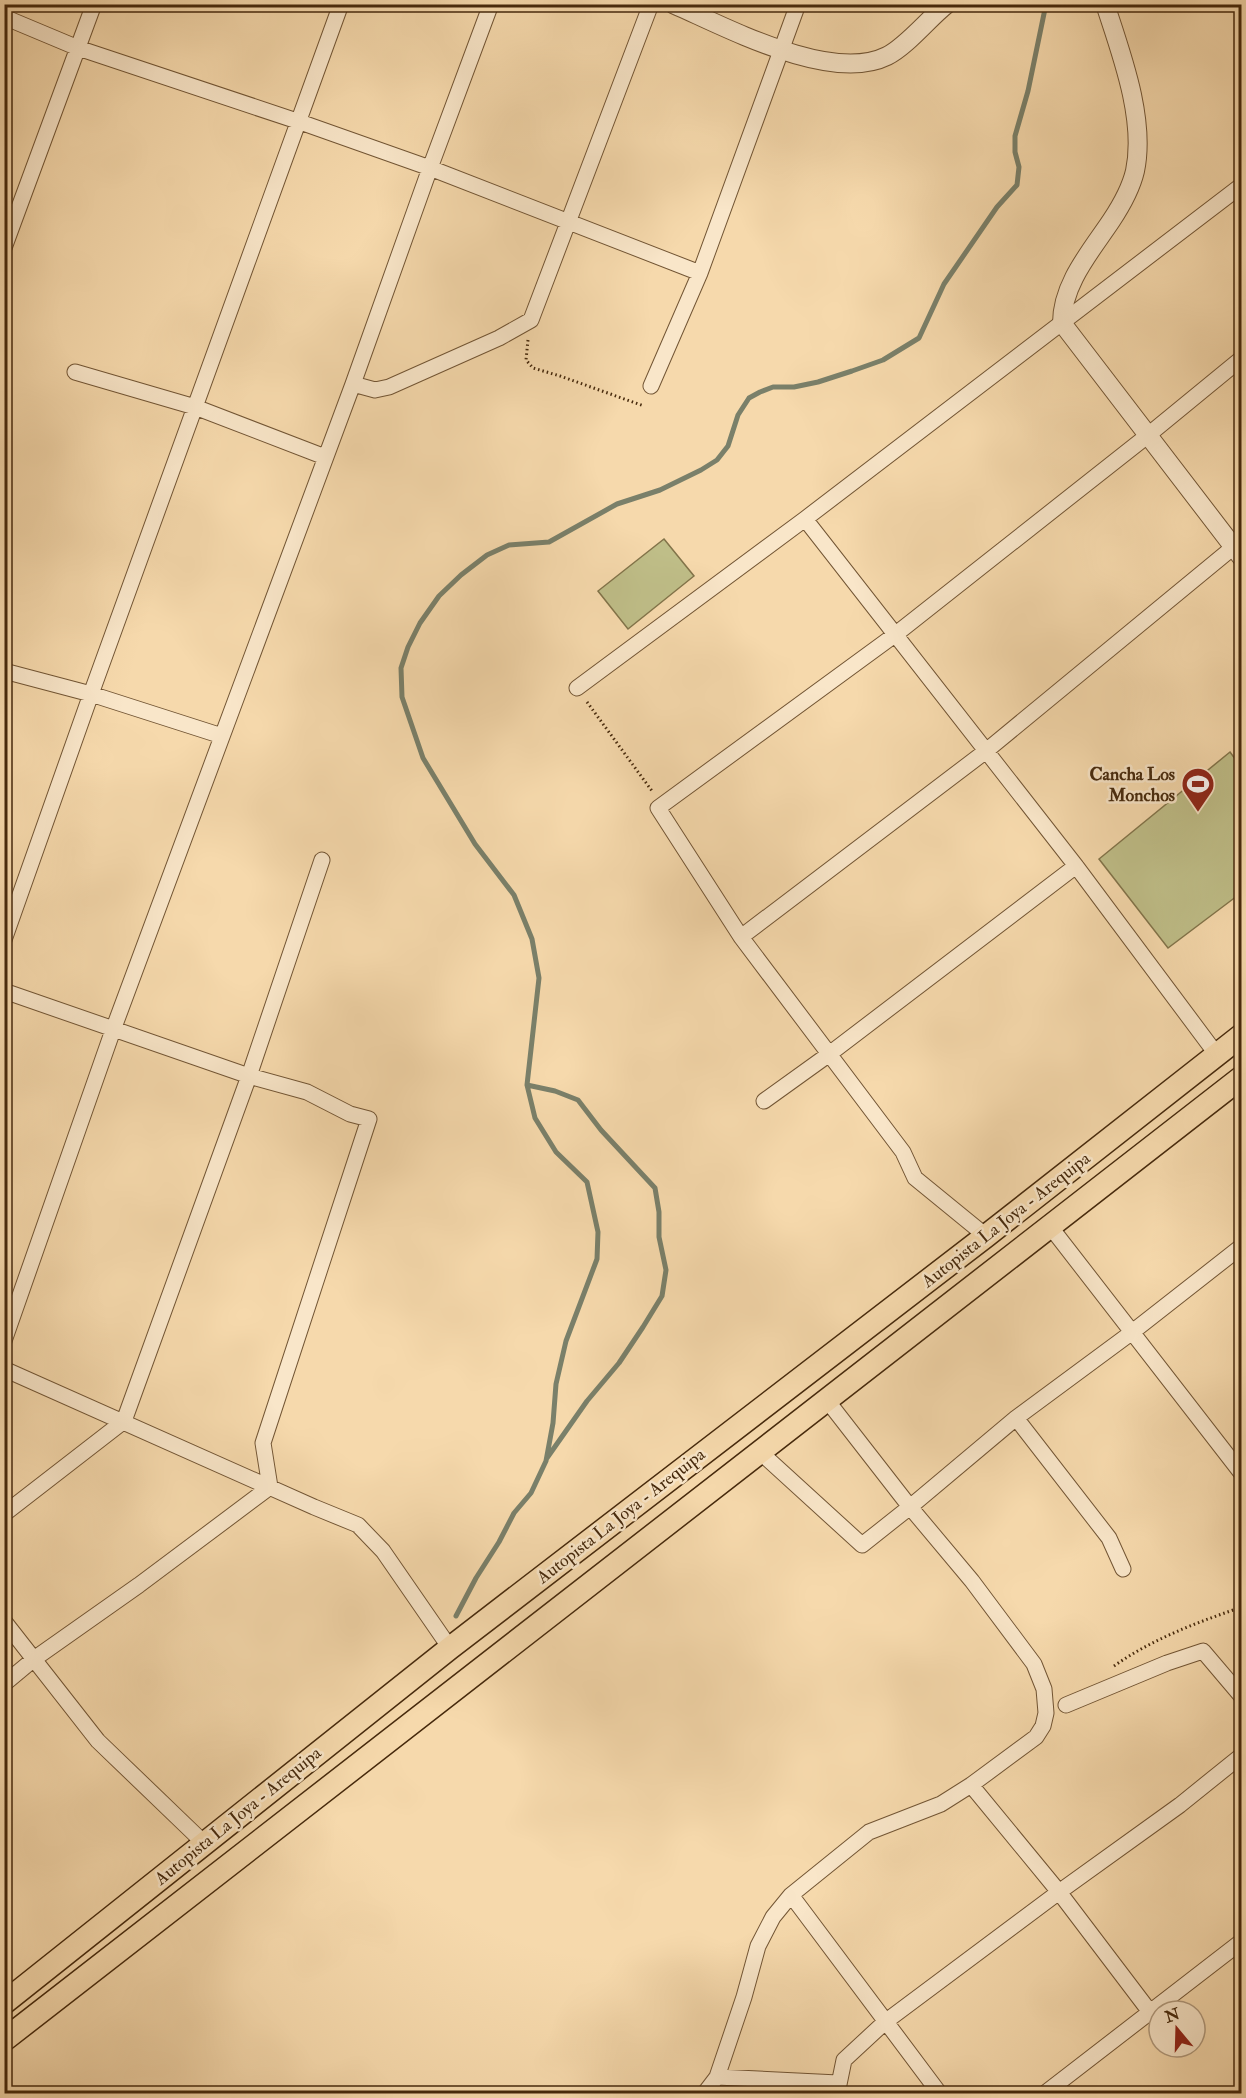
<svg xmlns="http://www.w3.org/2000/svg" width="1246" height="2098" font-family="'IM FELL Double Pica',serif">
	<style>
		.pitch { fill: #bfbe88; stroke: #82744a; stroke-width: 1.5 }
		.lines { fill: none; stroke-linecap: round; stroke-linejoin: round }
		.stream { stroke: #7a806a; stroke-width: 5 }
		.minor-casing { stroke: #725534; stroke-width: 17 }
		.tertiary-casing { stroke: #725534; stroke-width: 20 }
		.primary-casing { stroke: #46290c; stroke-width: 25 }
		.path { stroke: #46290c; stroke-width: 3; stroke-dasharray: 1.5 3; stroke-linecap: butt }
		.minor { stroke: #f9e6c9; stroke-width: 15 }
		.tertiary { stroke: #f9e6c9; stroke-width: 18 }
		.primary { stroke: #f6d9ac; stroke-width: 22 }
		.labels { text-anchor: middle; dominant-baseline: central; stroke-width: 5; stroke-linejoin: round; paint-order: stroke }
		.poi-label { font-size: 18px; font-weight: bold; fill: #46290c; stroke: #f9e6c9; text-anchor: end }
		.street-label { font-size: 18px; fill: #46290c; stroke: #f9e6c9 }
	</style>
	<rect width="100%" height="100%" fill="#f6d9ac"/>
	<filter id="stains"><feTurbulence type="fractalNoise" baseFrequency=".00333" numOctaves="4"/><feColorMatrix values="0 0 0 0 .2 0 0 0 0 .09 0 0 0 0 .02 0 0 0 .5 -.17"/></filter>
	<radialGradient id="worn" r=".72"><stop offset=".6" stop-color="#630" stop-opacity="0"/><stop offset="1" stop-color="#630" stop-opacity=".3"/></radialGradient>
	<path class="pitch" d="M664 539 694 576 628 629 598 591Z
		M1230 752 1241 767V893L1168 948 1099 859Z"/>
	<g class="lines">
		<path class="stream" d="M527 1085 555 1091 578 1100 601 1130 655 1188 659 1212V1237L666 1270 662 1296 643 1327 619 1363 587 1401 547 1458
			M456 1616 476 1578 499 1542 514 1513 531 1493 546 1461 553 1423 556 1384 566 1341 597 1259 598 1232 587 1182 556 1152 535 1118 527 1085 539 978 532 939 514 895 475 844 423 758 402 697 401 668 408 647 420 623 439 596 461 575 487 555 509 545 549 542 617 504 660 490 701 470 717 460 728 446 738 415 749 398 760 392 773 387H794L818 382 852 371 883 360 919 338 944 284 997 207 1017 185 1019 167 1015 152V136L1028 91 1046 4"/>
		<g class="minor-casing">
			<path id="minor" d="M4 17 78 48 300 122 430 168 700 273
				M4 248 94 4
				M75 372 195 407 325 457
				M353 384 375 390 389 387 499 338 531 320 651 4
				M651 386 700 273 798 4
				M805 519 1076 866 1217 1055
				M4 671 91 694 222 736
				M577 688 805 519 1242 185
				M741 937 986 751 1242 540
				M4 940 91 694 341 4
				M4 991 249 1076 307 1092 350 1114 369 1119 263 1443 270 1487 139 1585 34 1659 4 1684
				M764 1101 828 1055 1076 866
				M1049 1225 1242 1474
				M986 1236 915 1178 903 1152 741 937 658 808 896 634 1147 436 1242 358
				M4 1341 113 1030 353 384 430 168 491 4
				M4 1369 314 1507 358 1525 383 1551 450 1648
				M1016 1418 1109 1538 1123 1569
				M759 1451 862 1545 910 1507 1016 1418 1131 1333 1242 1246
				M4 1514 124 1421 249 1076 322 860
				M4 1621 98 1741 204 1843
				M1066 1705 1167 1663 1203 1651 1242 1697
				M971 1785 1059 1892 1150 2012
				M791 1895 940 2094
				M717 2077 838 2083
				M704 2094 717 2077 744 1997 758 1946 773 1917 791 1895 869 1832 941 1804 971 1785 1036 1737 1043 1726 1046 1713 1044 1689 1034 1664 972 1581 910 1507 826 1399
				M837 2094 844 2060 885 2022 1059 1892 1180 1805 1242 1755
				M1044 2094 1242 1941"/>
		</g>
		<g class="tertiary-casing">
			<path id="tertiary" d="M673 4C726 27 831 84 887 56 906 47 929 18 947 4
				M1105 4C1121 53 1146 119 1135 171 1131 188 1121 206 1111 221 1091 251 1062 284 1062 323L1242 558"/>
		</g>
		<g class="primary-casing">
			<path id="primary" d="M4 2003 450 1648 986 1236 1242 1035
				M4 2040 1242 1077"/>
		</g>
		<path class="path" d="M528 340 526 360 533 368 560 376 644 406
			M587 702 652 791
			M1114 1666C1152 1639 1198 1622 1242 1607"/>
		<use href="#minor" class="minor"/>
		<use href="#tertiary" class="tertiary"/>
		<use href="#primary" class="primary"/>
	</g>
	<defs>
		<g id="stadium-pin" transform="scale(1.725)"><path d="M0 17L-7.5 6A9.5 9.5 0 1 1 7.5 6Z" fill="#8f2418" stroke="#f9e6c9"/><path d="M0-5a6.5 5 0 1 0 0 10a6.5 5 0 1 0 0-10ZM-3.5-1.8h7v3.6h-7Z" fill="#fff"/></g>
	</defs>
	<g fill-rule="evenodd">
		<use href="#stadium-pin" x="1198" y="784"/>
	</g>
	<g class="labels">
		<g class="poi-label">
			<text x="1175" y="774">Cancha Los<tspan x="1175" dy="21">Monchos</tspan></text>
		</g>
		<g class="street-label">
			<text transform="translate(1006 1220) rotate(-38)">Autopista La Joya - Arequipa</text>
			<text transform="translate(621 1516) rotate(-38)">Autopista La Joya - Arequipa</text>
			<text transform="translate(238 1816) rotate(-39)">Autopista La Joya - Arequipa</text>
		</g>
	</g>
	<rect width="1246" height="2098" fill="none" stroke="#f6d9ac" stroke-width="24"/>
	<rect x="6" y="6" width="1234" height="2086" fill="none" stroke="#46290c" stroke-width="3"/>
	<rect x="12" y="12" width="1222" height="2074" fill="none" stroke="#46290c" stroke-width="1.5"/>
	<g transform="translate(1177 2029) rotate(341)"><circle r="28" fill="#f9e6c9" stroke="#b19a7d" stroke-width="1.5"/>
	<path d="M0-4.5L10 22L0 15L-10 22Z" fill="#8f2418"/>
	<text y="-9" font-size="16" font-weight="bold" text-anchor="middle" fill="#46290c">N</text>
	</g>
	<rect width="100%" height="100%" filter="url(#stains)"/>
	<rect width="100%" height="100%" fill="url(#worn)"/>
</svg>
